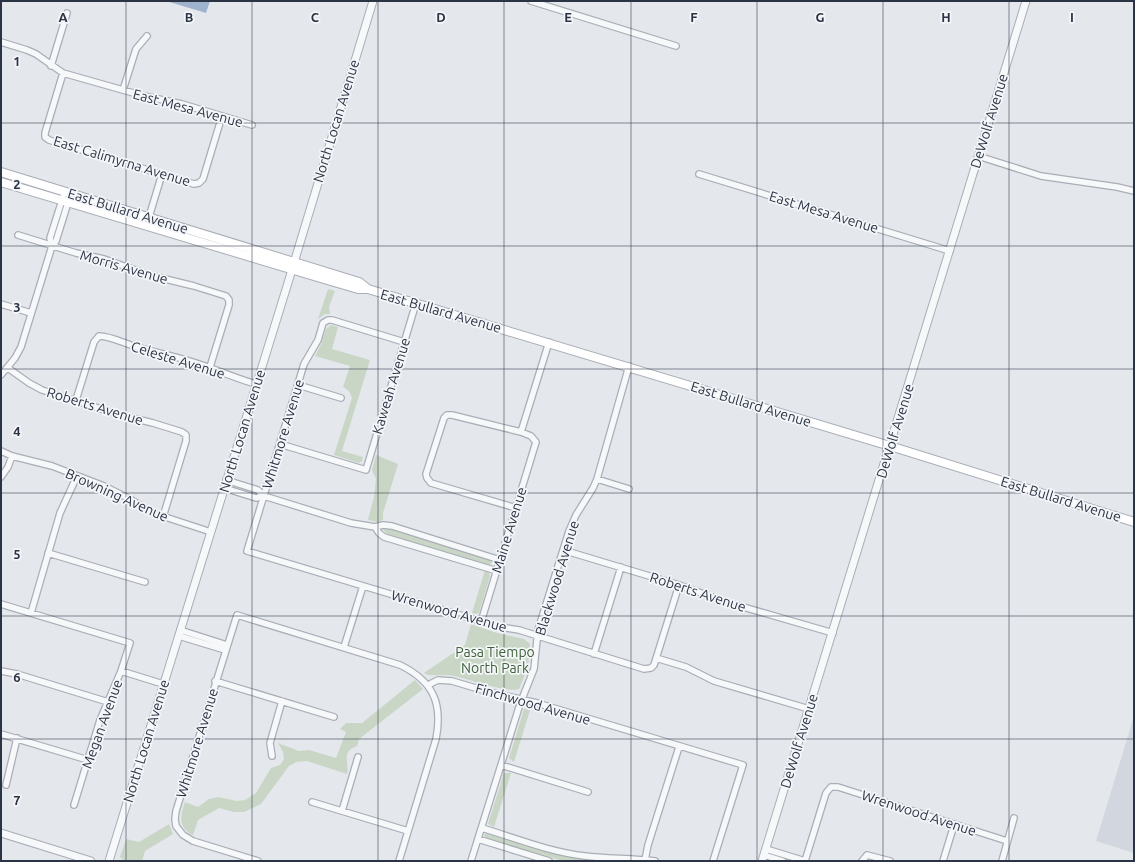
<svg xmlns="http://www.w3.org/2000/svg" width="1135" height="862" font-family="Ubuntu,sans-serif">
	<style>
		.built { fill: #d2d6de }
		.green { fill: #c9d6c5 }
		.water { fill: #9fb4cc }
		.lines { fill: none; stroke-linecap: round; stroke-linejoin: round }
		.minor-casing { stroke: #a9aeb7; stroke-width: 8 }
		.tertiary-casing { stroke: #a9aeb7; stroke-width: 9 }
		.secondary-casing { stroke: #a9aeb7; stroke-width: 10 }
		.minor { stroke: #f7f8fa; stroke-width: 5.5 }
		.tertiary { stroke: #f7f8fa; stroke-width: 7 }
		.secondary { stroke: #fff; stroke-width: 8 }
		.grid { fill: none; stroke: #2b3445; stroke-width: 1; stroke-opacity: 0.55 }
		.labels { text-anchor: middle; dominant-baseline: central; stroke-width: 3.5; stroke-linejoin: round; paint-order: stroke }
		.street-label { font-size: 14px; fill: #2b3445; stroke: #f4f6f9 }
		.park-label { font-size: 14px; fill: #3f6138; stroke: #f4f6f9 }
		.grid-label { font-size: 13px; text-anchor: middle; font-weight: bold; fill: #2b3445; stroke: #f4f6f9; stroke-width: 3.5; stroke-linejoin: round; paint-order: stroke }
	</style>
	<rect width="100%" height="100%" fill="#e4e7ec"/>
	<path class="built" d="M1134 716V853L1096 841Z"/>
	<path class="green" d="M328 289 335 291 329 307 330 314H325L318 319Z
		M331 325 338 327 332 349 370 360 342 451 363 457 362 461 359 463 334 455 352 398 349 391 343 387 350 366 315 356 322 342 326 329Z
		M376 455 398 464 383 513V520L378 522 368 520 374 497 376 479 372 470Z
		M382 528 394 529 492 560 491 564 488 565 392 536 386 533Z
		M485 570 489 573 490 576 479 613 476 614 472 613Z
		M471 624 497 633 524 639 530 644 528 667 519 689C505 693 469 679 454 676 444 673 431 678 424 673L465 645Z
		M415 680 423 689 359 739 357 746C340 752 350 762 347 774L307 761 296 762 289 766 261 804 244 812H234L219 808 198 820 193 835C178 828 180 816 185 802L198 807 209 799 218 797 237 801 245 800 256 793 271 768 280 765 284 759 283 752 278 743 299 751 309 750 336 758 346 732 340 729 346 723H362Z
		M531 707 514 762 509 758 524 709Z
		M504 773H511L494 827 488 824Z
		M169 824 173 834 145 851 142 861H125L120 857 126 839 139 842Z
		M487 832 549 851 620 861H563L556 859 485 838 484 835Z"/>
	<path class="water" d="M166 1H210L206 13Z"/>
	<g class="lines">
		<g class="minor-casing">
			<path id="minor" d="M531 1 676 46
				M1 42 27 50 36 54 63 73 144 96 182 104 252 125
				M51 66 67 13
				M63 73 45 133V137L49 140 194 184 199 183 203 179 222 116
				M123 90 136 49 147 36
				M978 156 1041 176 1117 187 1134 191
				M699 174 950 251
				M149 217 162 174
				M18 235 76 253 104 259 149 275 194 286 226 296 229 300V305L210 367
				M52 246 56 241 71 193
				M1 304 31 313
				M404 342 332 320H328L323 323 318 340 304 364 247 551 500 627 519 630 644 669 651 668 654 665 679 585
				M8 368 29 383 42 390 120 415 153 423 182 432 186 435V441L163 517
				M1 375 15 358 21 347 52 246 50 238 63 197
				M298 385 341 398
				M76 400 94 342 99 336C111 336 125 344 137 347 158 353 178 357 199 364 218 370 237 379 256 384
				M521 432 549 342
				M280 444 366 470 416 303
				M1 451 12 456 52 466 104 486 128 498 153 513 211 532
				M1 477 8 467 12 456
				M597 479 629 489
				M226 480 258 490 264 496
				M224 488 256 498 264 496 351 523 375 527 383 525 392 526 500 560
				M375 527 379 533 384 537 497 571
				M563 550 679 585 726 602 833 633
				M48 553 145 582
				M1 604 130 643 121 671 100 720 74 805
				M31 613 60 513 77 476
				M481 622 536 442 531 436 521 432 452 415H447L444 418 426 474 427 478 431 483 516 508
				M180 630 227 645
				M179 636 225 650
				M344 647 363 586
				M594 654 621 567
				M656 658 686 667 714 681 809 709
				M1 671 17 674 108 702
				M121 671 163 684
				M215 681 334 717
				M428 685 438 680 452 681 489 692 537 703 743 765 713 861
				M1 734 88 760
				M272 756 270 743 282 701
				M501 765 588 792
				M6 785 17 738
				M312 802 408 831
				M342 811 358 757
				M482 828C515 838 550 852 585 856 608 859 632 858 655 861
				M478 839 549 861
				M766 849 805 861
				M764 855 783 861
				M645 860 648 845 679 747
				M258 861 193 841 183 835 176 826 175 819 176 811 237 615 400 665C433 681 443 703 436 739L399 861
				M471 861 520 704 534 669 538 630 569 531 576 515 593 488 597 479 629 366
				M805 861 826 793 831 787H838L1007 841
				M862 861 867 855 890 861
				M943 861 954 825
				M1002 861 1014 818"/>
		</g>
		<g class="tertiary-casing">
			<path id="tertiary" d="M1 833 91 861
				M109 861 287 286 373 1
				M762 861 1026 1"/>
		</g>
		<g class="secondary-casing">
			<path id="secondary" d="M1 172 359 282 368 289
				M1 182 324 279 358 289H368L890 446 1134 522"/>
		</g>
		<use href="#minor" class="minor"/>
		<use href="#tertiary" class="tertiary"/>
		<use href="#secondary" class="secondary"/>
	</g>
	<path class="grid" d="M126 1V861M252 1V861M378 1V861M504 1V861M631 1V861M757 1V861M883 1V861M1009 1V861M1 123H1134M1 246H1134M1 369H1134M1 493H1134M1 616H1134M1 739H1134"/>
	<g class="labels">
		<g class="street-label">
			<text transform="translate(188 108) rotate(15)">East Mesa Avenue</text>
			<text transform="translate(336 121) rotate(-73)">North Locan Avenue</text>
			<text transform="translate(989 121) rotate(-73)">DeWolf Avenue</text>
			<text transform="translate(122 161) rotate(17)">East Calimyrna Avenue</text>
			<text transform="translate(128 211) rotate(17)">East Bullard Avenue</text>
			<text transform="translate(824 212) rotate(17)">East Mesa Avenue</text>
			<text transform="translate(124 267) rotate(16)">Morris Avenue</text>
			<text transform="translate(441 311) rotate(16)">East Bullard Avenue</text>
			<text transform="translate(178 360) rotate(17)">Celeste Avenue</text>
			<text transform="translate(391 386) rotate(-73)">Kaweah Avenue</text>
			<text transform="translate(751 404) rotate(17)">East Bullard Avenue</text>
			<text transform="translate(95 406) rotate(17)">Roberts Avenue</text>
			<text transform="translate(242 431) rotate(-73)">North Locan Avenue</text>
			<text transform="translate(895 431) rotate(-73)">DeWolf Avenue</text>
			<text transform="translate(283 434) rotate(-73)">Whitmore Avenue</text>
			<text transform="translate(117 495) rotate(24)">Browning Avenue</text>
			<text transform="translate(1061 499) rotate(17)">East Bullard Avenue</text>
			<text transform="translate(509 530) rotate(-73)">Maine Avenue</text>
			<text transform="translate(557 578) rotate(-73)">Blackwood Avenue</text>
			<text transform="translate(698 592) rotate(18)">Roberts Avenue</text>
			<text transform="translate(449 611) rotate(16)">Wrenwood Avenue</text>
			<text transform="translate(533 704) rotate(16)">Finchwood Avenue</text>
			<text transform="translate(102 724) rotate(-70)">Megan Avenue</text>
			<text transform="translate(146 741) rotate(-73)">North Locan Avenue</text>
			<text transform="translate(799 741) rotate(-73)">DeWolf Avenue</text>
			<text transform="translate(197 743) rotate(-73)">Whitmore Avenue</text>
			<text transform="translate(919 813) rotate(18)">Wrenwood Avenue</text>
		</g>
		<g class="park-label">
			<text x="495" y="652">Pasa Tiempo<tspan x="495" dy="16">North Park</tspan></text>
		</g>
	</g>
	<g class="grid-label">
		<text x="63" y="22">A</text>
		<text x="189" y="22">B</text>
		<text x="315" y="22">C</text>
		<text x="441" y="22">D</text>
		<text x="568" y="22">E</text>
		<text x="694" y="22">F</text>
		<text x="820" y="22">G</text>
		<text x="946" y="22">H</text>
		<text x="1072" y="22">I</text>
		<text x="17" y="66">1</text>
		<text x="17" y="189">2</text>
		<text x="17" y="312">3</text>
		<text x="17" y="436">4</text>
		<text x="17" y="559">5</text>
		<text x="17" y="682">6</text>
		<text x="17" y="805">7</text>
	</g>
	<rect width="1135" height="862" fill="none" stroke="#2b3445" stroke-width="4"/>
</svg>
